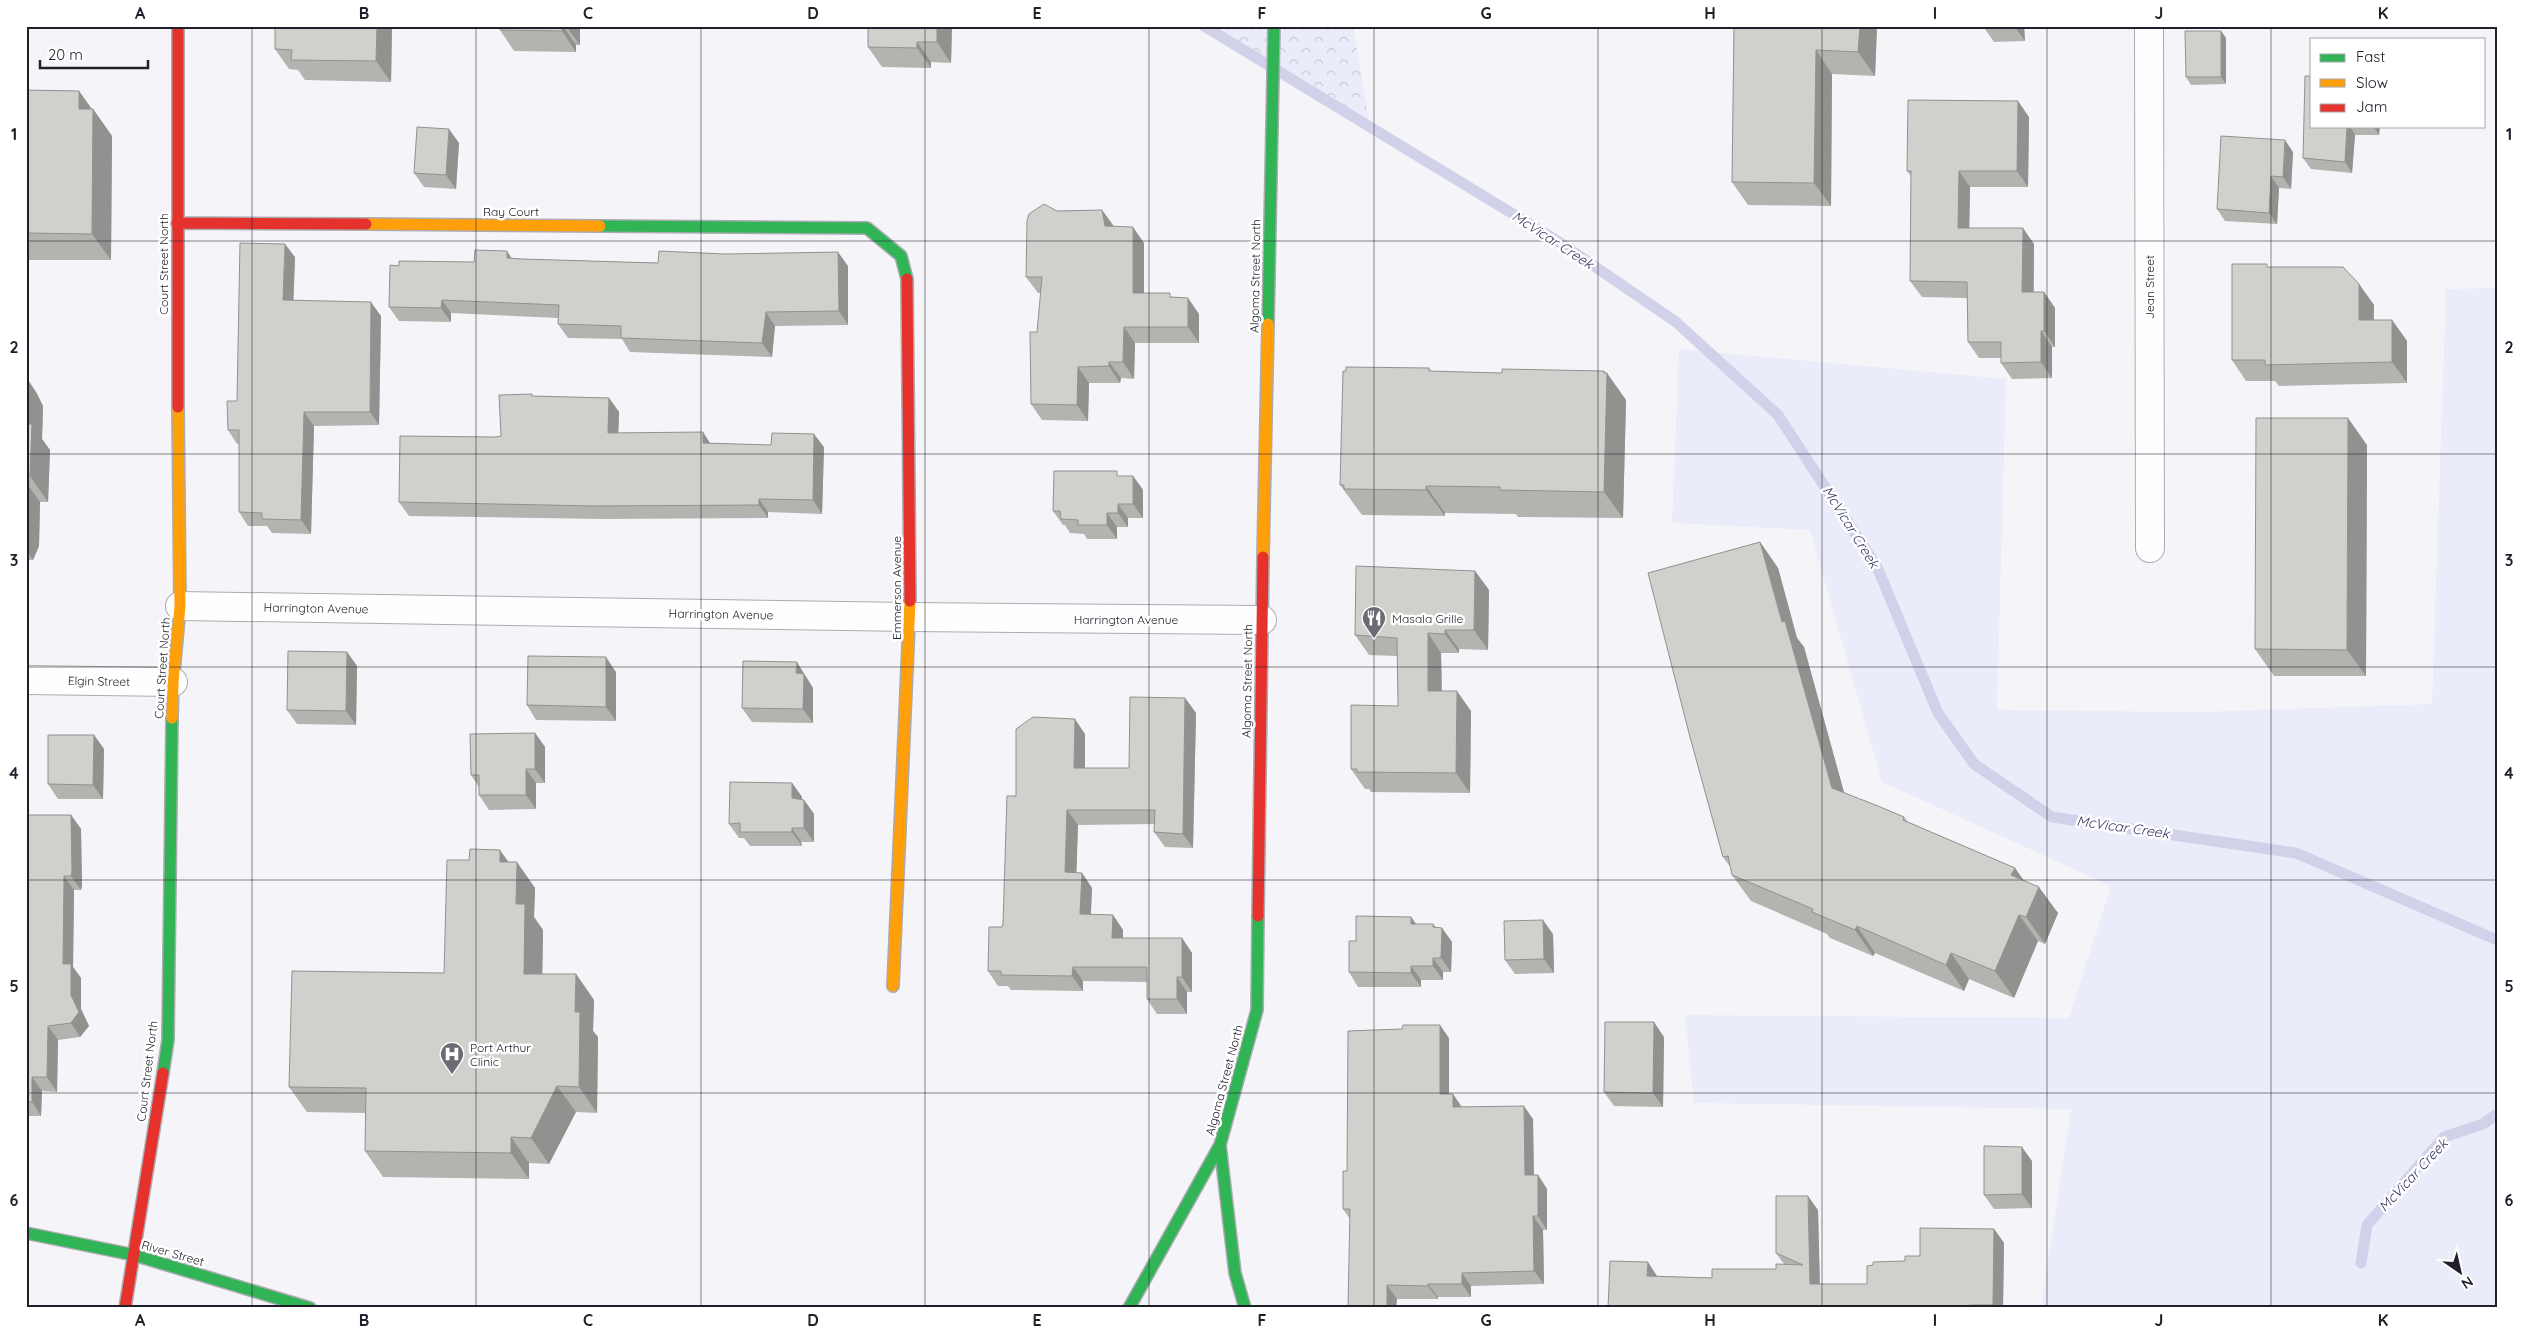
<svg xmlns="http://www.w3.org/2000/svg" width="2523" height="1334" font-family="Quicksand,sans-serif">
	<style>
		.forest { fill: url(#forest-crowns) }
		.green { fill: #ebecfa }
		.lines { fill: none; stroke-linecap: round; stroke-linejoin: round }
		.stream { stroke: #d1d2ea; stroke-width: 11 }
		.street-casing { stroke: #ababb2; stroke-width: 30 }
		.fast-casing { stroke: #ababb2; stroke-width: 14 }
		.slow-casing { stroke: #ababb2; stroke-width: 14 }
		.jam-casing { stroke: #ababb2; stroke-width: 14 }
		.street { stroke: #fefefe; stroke-width: 28 }
		.fast { stroke: #30b455; stroke-width: 11 }
		.slow { stroke: #ff9f0a; stroke-width: 11 }
		.jam { stroke: #e5322d; stroke-width: 11 }
		.wall { fill: #b2b4af }
		.shaded-wall { fill: #91928f }
		.building { fill: #cfd1cc; stroke: #91928f }
		.grid { fill: none; stroke: #20202b; stroke-width: 1; stroke-opacity: 0.55 }
		.labels { text-anchor: middle; dominant-baseline: central; stroke-width: 5; stroke-linejoin: round; paint-order: stroke }
		.street-label { font-size: 12px; fill: #20202b; stroke: #fff }
		.poi-label { font-size: 12px; fill: #20202b; stroke: #fff; text-anchor: start }
		.water-label { font-size: 14px; font-style: italic; fill: #373663; stroke: #fff }
		.neatline { fill: none; stroke: #20202b; stroke-width: 2 }
		.grid-label { font-size: 16px; text-anchor: middle; font-weight: bold; fill: #20202b }
	</style>
	<defs>
		<pattern id="forest-crowns" width="20" height="18" patternUnits="userSpaceOnUse" patternTransform="scale(1.25)"><rect width="20" height="18" fill="#ebecfa"/><path d="M2 6a3 3 0 1 1 6 0M12 15a3 3 0 1 1 6 0" fill="none" stroke="#c9cad6"/></pattern>
	</defs>
	<rect width="100%" height="100%" fill="#f5f5f9"/>
	<path class="forest" d="M1204 26H1353L1370 127Z"/>
	<path class="green" d="M2497 288V1308H2041L2071 1109 1694 1103 1685 1015 2069 1018 2111 886 1882 782 1810 530 1672 523 1679 349 2006 379 1997 710 2201 712 2432 704 2446 289Z"/>
	<g class="lines">
		<path class="stream" d="M1204 26 1559 242 1676 322 1778 415 1877 567 1938 713 1974 764 2052 817 2296 853 2497 940
			M2361 1263 2367 1225 2444 1137 2483 1124 2497 1114"/>
		<g class="street-casing">
			<path id="street" d="M2149 26 2150 548
				M180 606 910 617 1262 620
				M26 680 173 682"/>
		</g>
		<g class="fast-casing">
			<path id="fast" d="M600 226 867 228 901 256 907 279
				M1268 324 1274 26
				M163 1073 168 1040 172 718
				M1220 1145 1235 1273 1245 1308
				M26 1233 134 1255 310 1308
				M1129 1308 1220 1145 1257 1010 1258 916"/>
		</g>
		<g class="slow-casing">
			<path id="slow" d="M366 224 600 226
				M1263 557 1268 324
				M172 718 173 682 180 606 178 407
				M893 986 910 601"/>
		</g>
		<g class="jam-casing">
			<path id="jam" d="M178 26V407
				M177 223 366 224
				M907 279 910 601
				M1258 916 1263 557
				M125 1308 163 1073"/>
		</g>
		<use href="#street" class="street"/>
		<use href="#fast" class="fast"/>
		<use href="#slow" class="slow"/>
		<use href="#jam" class="jam"/>
	</g>
	<path class="wall" d="M275 26H392L391 82 305 80 298 70 289 69 275 49Z
		M500 26H580V45H576V52L514 51 500 30Z
		M667 26H702V29H669Z
		M868 26H952L951 63 931 62V68L882 67 868 47Z
		M1734 26H1877L1875 76 1832 74 1831 206 1748 205 1732 182Z
		M1983 26H2024L2025 41 1994 42Z
		M2221 31 2226 38V84L2191 85 2186 77Z
		M26 90 79 91 92 109H93L112 136 111 260H26Z
		M2029 117 2028 187H1970L1969 228 2034 244V292H2044L2055 308V347H2052V378L2012 379 2001 363V358H1979L1968 342 1967 298 1922 297 1910 281 1911 176 1907 171Z
		M2312 126H2380L2379 135H2355L2352 173 2311 169 2303 158Z
		M459 143 456 189 424 187 414 173Z
		M2293 152 2291 189 2279 188 2277 224 2225 221 2217 209Z
		M1102 210 1114 226 1144 243V293L1173 297 1199 314V343H1135L1134 379 1121 378 1120 383H1089L1088 421 1042 420 1031 404 1041 293H1038L1026 277 1057 211Z
		M295 257 293 301 381 316 379 425 314 426 311 534 272 533 267 526H248L239 512V444H237L228 430 237 401Z
		M512 258 522 259 658 263 848 266V325L775 326 772 357 630 352 622 339 568 338 558 324V318L451 313V322L399 321 389 307 399 266 474 262Z
		M2359 284 2374 305V320H2392L2407 341V383L2279 386 2275 381H2246L2232 360Z
		M1429 368 1432 372 1502 373H1606L1626 400 1623 518 1518 517 1516 514 1445 513V516L1362 515 1340 485Z
		M26 377 36 392 43 406 42 439 50 450 48 502H40L39 546 33 560H26Z
		M533 396 609 398 619 412 618 433 710 443 824 447 822 514 768 512V518L603 519 409 516 399 502 496 437 501 436Z
		M2367 445 2366 676H2274L2255 649Z
		M1120 476H1133L1143 490V518H1128V527H1117V539H1087L1084 534 1070 533 1065 525H1063L1053 511Z
		M1760 542 1778 568 1797 638 1804 647 1844 793 1904 817 1908 822 2015 868 2023 880 2058 913 2045 944 2038 941 2014 998 1969 979 1964 991 1875 953 1873 956 1830 938 1827 934 1751 901 1732 875 1731 868 1723 857Z
		M1475 571 1489 590 1488 650 1459 649V653H1441L1442 691 1471 711 1470 793 1371 792 1369 789H1365L1351 769 1398 706V656L1369 655 1355 635Z
		M347 652 357 666 356 725 297 724 287 710Z
		M616 672V721L536 720 527 705Z
		M806 676V677L813 688V723L752 722 742 708Z
		M1185 698 1196 713 1193 848 1165 847 1154 832 1155 824 1078 825 1076 873H1082L1092 888 1091 914 1113 915 1123 930V938H1182L1192 953V992H1187V1014H1157L1147 999V982L1083 981V991L1011 990 1008 986H998L988 971 1003 923 1016 796 1085 734V768H1129Z
		M535 733 545 747V783H536V809L489 810 479 795V787L471 775Z
		M94 735 104 749 103 799H58L48 784Z
		M792 783 802 797V800H804L814 814V842H801L802 846H750L744 838H739L729 824Z
		M26 815H71L81 829 82 886 81 890H74L73 967 81 978V1009L89 1026 80 1037 58 1040 57 1092 42 1091 41 1116H26Z
		M508 862 535 888 534 917 543 930 542 974H576L594 1000 593 1031 598 1037 597 1113 576 1112 549 1164 529 1163V1179L383 1177 365 1151V1113L307 1112 289 1087 444 973Z
		M1411 917 1416 924H1433L1435 927 1442 928 1452 942 1451 972H1443V980H1421V987H1358L1349 972 1356 941Z
		M1553 934 1554 973 1515 974 1505 960Z
		M1664 1037 1663 1107 1614 1106 1604 1092Z
		M1449 1038V1094H1453L1462 1107 1533 1119 1534 1175H1538L1547 1189V1230H1543L1544 1284 1471 1286V1297H1438V1299H1397L1396 1308 1350 1219 1343 1209 1347 1171Z
		M2032 1161V1208L1994 1209 1984 1195Z
		M1818 1210 1820 1284H1867L1873 1265 1905 1261 1994 1229 2004 1243 2003 1308H1608L1657 1276 1712 1278 1776 1269 1784 1264 1776 1253Z"/>
	<path class="shaded-wall" d="M377 26H392L391 82 376 61Z
		M562 26H563L576 45V52L562 31Z
		M566 26H580V45Z
		M937 26H952L951 63 937 42Z
		M1860 26H1877L1875 76 1858 52Z
		M2014 26H2024L2025 41Z
		M2221 31 2226 38V84L2221 77Z
		M917 42 931 62V68L917 48Z
		M1816 50 1832 74 1831 206 1814 183Z
		M79 91 93 111V109L112 136 111 260 92 234 79 109Z
		M2018 101 2029 117 2028 187 2017 171Z
		M2347 126H2350L2355 135 2352 173 2345 162Z
		M2373 126H2380L2379 135Z
		M449 129 459 143 456 189 446 175Z
		M2285 140 2293 152 2291 189 2283 177Z
		M1959 171 1970 187 1969 244 1958 228Z
		M2271 176 2279 188 2277 224 2269 213Z
		M1102 210 1114 227 1105 226Z
		M1133 227 1144 243V310L1133 293Z
		M2023 228 2034 244 2033 308 2022 292Z
		M285 244 295 257 293 314 283 300Z
		M507 251 516 265 507 258Z
		M838 252 848 266V325L839 311Z
		M2359 284 2374 305 2373 341 2359 320Z
		M2044 292 2055 308V347L2044 331Z
		M1188 298 1199 314V343L1188 327Z
		M442 300 451 313V322L441 308Z
		M371 302 381 316 379 425 370 412Z
		M766 312 775 326 772 357 762 343Z
		M2392 320 2407 341V383L2392 362Z
		M1124 327 1135 343 1134 379 1123 362Z
		M2041 331 2052 347V378L2041 362Z
		M1109 362 1121 378 1120 383 1109 366Z
		M1078 367 1089 383 1088 421 1077 405Z
		M1604 371 1607 375V373L1626 400 1623 518 1604 492Z
		M26 377 36 392 43 406 42 439 50 450 48 502 30 476 26 428Z
		M609 398 619 412 618 446 608 433Z
		M304 412 314 426 311 534 301 520Z
		M2348 418 2367 445 2366 676 2347 650Z
		M703 432 712 446 703 443Z
		M814 434 824 447 822 514 813 500Z
		M1133 476 1143 490V518L1133 504Z
		M26 482 40 502 39 546 33 560 26 550Z
		M1426 486 1445 513V516L1426 490Z
		M759 499 768 512V518L759 505Z
		M1118 504 1128 518V527L1118 513Z
		M1107 513 1117 527V539L1107 525Z
		M1760 542 1778 568 1797 638 1804 647 1850 814 1832 788 1782 622Z
		M1475 571 1489 590 1488 650 1474 630Z
		M1445 630 1459 649V653L1445 634Z
		M1428 633 1441 653 1442 711 1428 691Z
		M347 652 357 666 356 725 346 711Z
		M606 657 616 672V721L606 707Z
		M797 662 813 688V723L803 709 796 673Z
		M1457 691 1471 711 1470 793 1456 773Z
		M1185 698 1196 713 1193 848 1183 834Z
		M1075 719 1085 734V782L1074 768Z
		M535 733 545 747V783L535 769Z
		M94 735 104 749 103 799 93 785Z
		M526 769 536 783V809L526 795Z
		M792 783 802 797V812L792 798Z
		M804 800 814 814V842L804 828Z
		M1067 810 1078 825 1076 887 1065 872Z
		M71 815 81 829 82 886 81 890 71 876Z
		M792 828 801 842 802 846 792 832Z
		M500 850 517 874V862L535 888 534 917 543 930 542 999 524 974 516 904 500 862Z
		M2015 868 2033 894 2011 875Z
		M1082 873 1092 888 1090 929 1080 914Z
		M64 876 74 890 73 967 81 978V1009L89 1026 80 1037 71 1023V995L63 964Z
		M2039 887 2058 913 2045 944 2026 917Z
		M1113 915 1123 930V953L1112 938Z
		M2019 915 2038 941 2014 998 1995 971Z
		M1411 917 1421 931 1411 924Z
		M1543 920 1553 934 1554 973 1544 959Z
		M1433 924 1442 936V928L1452 942 1451 972 1441 958 1433 927Z
		M1857 926 1875 953 1873 956 1855 930Z
		M1182 938 1192 953V992L1182 977Z
		M1951 953 1969 979 1964 991 1946 965Z
		M1433 958 1443 972V980L1433 966Z
		M1411 966 1421 980V987L1411 973Z
		M1073 967 1083 981V991L1072 976Z
		M576 974 594 1000 593 1031 598 1037 597 1113 579 1087 575 1012Z
		M1177 977 1187 992V1014L1177 999Z
		M1654 1022 1664 1037 1663 1107 1653 1093Z
		M1440 1025 1449 1038V1107L1440 1094Z
		M48 1026 58 1040 57 1092 47 1077Z
		M32 1077 42 1091 41 1116 32 1102Z
		M557 1086 576 1112 549 1164 531 1138Z
		M1453 1094 1462 1108 1453 1107Z
		M1524 1106 1533 1119 1534 1189 1525 1175Z
		M511 1137 529 1163V1179L511 1153Z
		M2022 1147 2032 1161V1208L2022 1194Z
		M1538 1175 1547 1189V1230L1538 1216Z
		M1808 1196 1818 1210 1820 1298 1810 1284Z
		M1533 1216 1543 1230 1544 1284 1534 1271Z
		M1994 1229 2004 1243 2003 1308H1994L1993 1305Z
		M1648 1262 1657 1276V1290L1647 1276Z
		M1462 1273 1471 1286V1297L1462 1284Z
		M1428 1284 1438 1297V1299L1428 1286Z
		M1387 1285 1397 1299 1396 1308H1387Z"/>
	<path class="building" d="M275 26H377L376 61 291 60 292 50 275 49Z
		M500 26H562V31L500 30Z
		M868 26H937V42H917V48L868 47Z
		M1734 26H1860L1858 52 1816 50 1814 183 1732 182Z
		M2185 31H2221V77H2186Z
		M2305 76H2312V126H2347L2345 162 2303 158Z
		M26 90 79 91V109H93L92 234 26 233Z
		M1908 100 2018 101 2017 171H1959L1958 228H2023L2022 292H2044V331H2041V362L2001 363V342H1968L1967 282 1910 281 1911 171H1907Z
		M417 127 449 129 446 175 414 173Z
		M2221 136 2285 140 2283 177 2271 176 2269 213 2217 209Z
		M1044 204 1057 211 1102 210 1105 226 1133 227V293H1170V297L1188 298V327H1124L1123 362H1109V366L1078 367 1077 405 1031 404 1030 332H1037L1042 277H1026L1027 221 1029 214Z
		M240 243 285 244 283 300 371 302 370 412H304L301 520 262 519V513L239 512V430H228L227 401H237Z
		M475 250 507 251V258L522 259 658 263 659 251 725 254 838 252 839 311 766 312 762 343 621 338V326L558 324 559 305 442 300 441 308 389 307 390 265 399 266V261L474 262Z
		M2232 264H2267V267H2343L2359 284V320H2392V362L2265 365V360H2232Z
		M1346 367 1429 368V371L1502 373V369L1604 371V373H1607L1604 492 1500 490V487L1426 486V490L1344 489V485H1340L1343 371H1346Z
		M532 394V396L609 398 608 433 703 432V443L771 445 772 433 814 434 813 500 759 499V505L594 506 399 502 400 436 496 437 501 436 499 395Z
		M2256 418H2348L2347 650 2255 649Z
		M26 424H32L30 476H26Z
		M1054 471H1117V476H1133V504H1118V513H1107V525H1078V520L1061 519 1060 511H1053Z
		M1760 542 1782 622 1785 621 1832 788 1878 806 1904 817 1903 820 2015 868 2011 875 2039 887 2026 917 2019 915 1995 971 1951 953 1946 965 1857 926 1855 930 1812 912 1813 909 1732 875 1728 856 1723 857 1690 737 1648 573Z
		M1356 566 1475 571 1474 630H1445V634L1428 633V691H1457L1456 773 1357 772V769H1351V705L1398 706 1397 638 1355 635Z
		M288 651 347 652 346 711 287 710Z
		M528 656 606 657V707L527 705Z
		M743 661 797 662 796 673 804 674 803 709 742 708Z
		M1130 697 1185 698 1183 834 1154 832 1155 810H1067L1065 872 1082 873 1080 914 1113 915 1112 938H1182V977H1177V999H1147V967H1073L1072 976 1001 975V971H988L989 927H1002L1003 923 1007 796H1016V729L1033 717 1075 719 1074 768H1129Z
		M535 733V769H526V795H479V775H471L470 734Z
		M48 735H94L93 785 48 784Z
		M730 782 792 783V798L804 800V828H792V832H740V823L729 824Z
		M26 815H71L72 871 71 876H64L63 964H71V995L79 1012 71 1023 48 1026 47 1077H32V1102H26Z
		M470 849 500 850V862H517L516 904H525L524 974H576L575 1012H580L579 1087 557 1086 531 1138 511 1137V1153L365 1151 366 1088 289 1087 292 971 444 973 447 860H469Z
		M1356 916 1411 917V924H1433V927L1442 928 1441 958H1433V966H1411V973L1349 972V941H1356Z
		M1543 920 1544 959 1505 960 1504 921Z
		M1605 1022H1654L1653 1093 1604 1092Z
		M1403 1025H1440V1094H1453V1107L1524 1106 1525 1175H1538V1216H1533L1534 1271 1462 1273V1284H1428V1286L1387 1285V1308H1348L1350 1209H1343V1171H1347L1348 1031 1402 1029Z
		M1984 1146 2022 1147V1194L1984 1195Z
		M1776 1196H1808L1810 1284H1867V1266L1873 1265V1262L1905 1261V1256H1920V1228L1994 1229 1993 1305H1969V1308H1608L1610 1261 1648 1262 1647 1276 1712 1278V1269H1776V1264L1803 1265 1776 1253Z"/>
	<path class="grid" d="M252 26V1308M476 26V1308M701 26V1308M925 26V1308M1149 26V1308M1374 26V1308M1598 26V1308M1822 26V1308M2047 26V1308M2271 26V1308M26 241H2497M26 454H2497M26 667H2497M26 880H2497M26 1093H2497"/>
	<defs>
		<g id="restaurant-pin" transform="scale(1.25)"><path d="M0 17L-7.5 6A9.5 9.5 0 1 1 7.5 6Z" fill="#6b6b73" stroke="#fff"/><path d="M-5-6h1v4h1v-4h1v4h1v-4h1v5L-1.5 .5V6h-2V.5L-5-1ZM5-6V6H3V1.5H1.5Q1.5-4 5-6Z" fill="#fff"/></g>
		<g id="hospital-pin" transform="scale(1.25)"><path d="M0 17L-7.5 6A9.5 9.5 0 1 1 7.5 6Z" fill="#6b6b73" stroke="#fff"/><path d="M-5-5h3v3.5h4V-5h3V5h-3V1.5h-4V5h-3Z" fill="#fff"/></g>
	</defs>
	<g fill-rule="evenodd">
		<use href="#restaurant-pin" x="1374" y="618"/>
		<use href="#hospital-pin" x="452" y="1054"/>
	</g>
	<g class="labels">
		<g class="street-label">
			<text x="511" y="211">Ray Court</text>
			<text transform="translate(163 264) rotate(-90)">Court Street North</text>
			<text transform="translate(1255 276) rotate(-89)">Algoma Street North</text>
			<text transform="translate(2149 287) rotate(-90)">Jean Street</text>
			<text transform="translate(896 588) rotate(-90)">Emmerson Avenue</text>
			<text transform="translate(316 608) rotate(1)">Harrington Avenue</text>
			<text transform="translate(721 614) rotate(1)">Harrington Avenue</text>
			<text x="1126" y="619">Harrington Avenue</text>
			<text transform="translate(162 668) rotate(-86)">Court Street North</text>
			<text transform="translate(99 681) rotate(1)">Elgin Street</text>
			<text transform="translate(1247 681) rotate(-89)">Algoma Street North</text>
			<text transform="translate(147 1071) rotate(-83)">Court Street North</text>
			<text transform="translate(1224 1080) rotate(-75)">Algoma Street North</text>
			<text transform="translate(173 1253) rotate(16)">River Street</text>
		</g>
		<g class="poi-label">
			<text x="1392" y="618">Masala Grille</text>
			<text x="470" y="1047">Port Arthur<tspan x="470" dy="14">Clinic</tspan></text>
		</g>
		<g class="water-label">
			<text transform="translate(1553 240) rotate(33)">McVicar Creek</text>
			<text transform="translate(1851 527) rotate(58)">McVicar Creek</text>
			<text transform="translate(2123 827) rotate(8)">McVicar Creek</text>
			<text transform="translate(2413 1175) rotate(-47)">McVicar Creek</text>
		</g>
	</g>
	<rect width="2523" height="1334" fill="none" stroke="#ffffff" stroke-width="55"/>
	<rect x="2310" y="38" width="175" height="90" fill="#ffffff" stroke="#a6a6aa"/>
	<rect x="2320" y="54" width="25" height="8" fill="#30b455" stroke="#a6a6aa"/>
	<text x="2356" y="62" font-size="15" fill="#20202b">Fast</text>
	<rect x="2320" y="79" width="25" height="8" fill="#ff9f0a" stroke="#a6a6aa"/>
	<text x="2356" y="88" font-size="15" fill="#20202b">Slow</text>
	<rect x="2320" y="104" width="25" height="8" fill="#e5322d" stroke="#a6a6aa"/>
	<text x="2356" y="112" font-size="15" fill="#20202b">Jam</text>
	<g transform="translate(2460 1272) rotate(146)" stroke="#ffffff" stroke-width="4" paint-order="stroke">
	<path d="M0-4L9 19L0 12L-9 19Z" fill="#20202b"/>
	<text y="-8" font-size="14" font-weight="bold" text-anchor="middle" fill="#20202b">N</text>
	</g>
	<path d="M40 60v8h108v-8" fill="none" stroke="#20202b" stroke-width="2.5"/>
	<text x="48" y="60" font-size="15" fill="#20202b" stroke="#ffffff" stroke-width="4" paint-order="stroke">20 m</text>
	<rect x="28" y="28" width="2468" height="1278" class="neatline"/>
	<g class="grid-label">
		<text x="140" y="19">A</text>
		<text x="364" y="19">B</text>
		<text x="588" y="19">C</text>
		<text x="813" y="19">D</text>
		<text x="1037" y="19">E</text>
		<text x="1262" y="19">F</text>
		<text x="1486" y="19">G</text>
		<text x="1710" y="19">H</text>
		<text x="1935" y="19">I</text>
		<text x="2159" y="19">J</text>
		<text x="2383" y="19">K</text>
		<text x="14" y="140">1</text>
		<text x="2509" y="140">1</text>
		<text x="14" y="353">2</text>
		<text x="2509" y="353">2</text>
		<text x="14" y="566">3</text>
		<text x="2509" y="566">3</text>
		<text x="14" y="779">4</text>
		<text x="2509" y="779">4</text>
		<text x="14" y="992">5</text>
		<text x="2509" y="992">5</text>
		<text x="14" y="1206">6</text>
		<text x="2509" y="1206">6</text>
		<text x="140" y="1326">A</text>
		<text x="364" y="1326">B</text>
		<text x="588" y="1326">C</text>
		<text x="813" y="1326">D</text>
		<text x="1037" y="1326">E</text>
		<text x="1262" y="1326">F</text>
		<text x="1486" y="1326">G</text>
		<text x="1710" y="1326">H</text>
		<text x="1935" y="1326">I</text>
		<text x="2159" y="1326">J</text>
		<text x="2383" y="1326">K</text>
	</g>
</svg>
